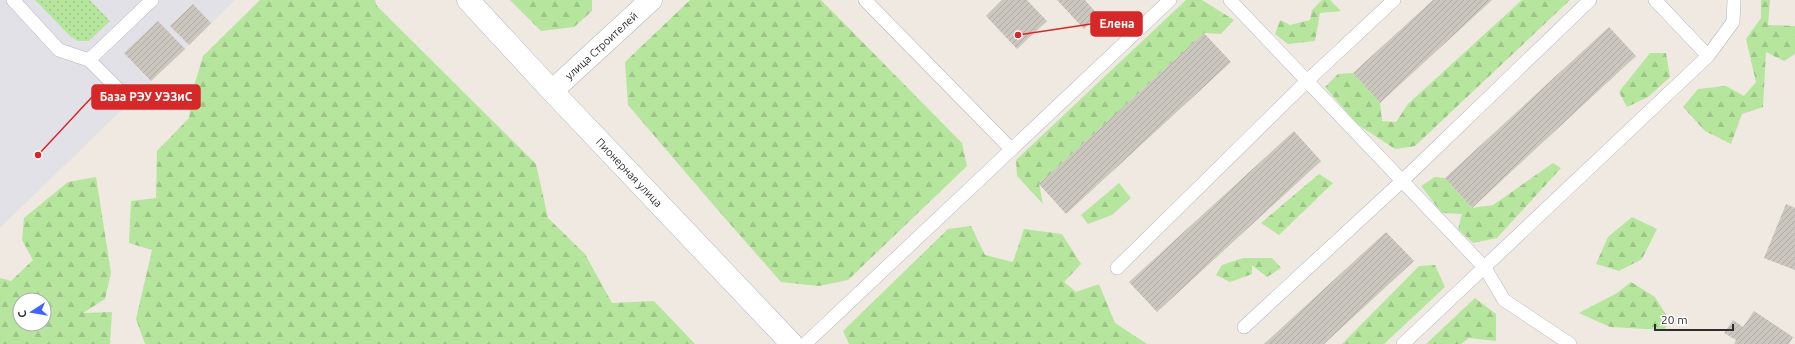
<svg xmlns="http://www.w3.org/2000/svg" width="1795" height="344" font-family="Ubuntu,sans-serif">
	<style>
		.industrial { fill: #e3e1e8 }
		.grass { fill: url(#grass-dots) }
		.forest { fill: url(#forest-firs); fill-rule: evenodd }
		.building { fill: url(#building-hatch) }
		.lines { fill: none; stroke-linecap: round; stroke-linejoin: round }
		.service-casing { stroke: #b4b7c1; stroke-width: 14 }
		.minor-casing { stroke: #b4b7c1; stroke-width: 23 }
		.secondary-casing { stroke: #b4b7c1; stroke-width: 23 }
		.service { stroke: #fff; stroke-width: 13 }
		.minor { stroke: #fff; stroke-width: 22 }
		.secondary { stroke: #fff; stroke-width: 22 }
		.labels { text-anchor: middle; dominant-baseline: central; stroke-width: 4; stroke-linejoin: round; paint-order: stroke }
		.street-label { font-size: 11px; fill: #2e2e2e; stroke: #fff }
		.leader { fill: none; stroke: #d62828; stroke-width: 1.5 }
		.callout-dot { fill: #d62828; stroke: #fff; stroke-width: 1.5 }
		.callout { fill: #d62828; stroke: #d62828; stroke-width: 1.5 }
		.callout-label { font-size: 12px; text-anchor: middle; font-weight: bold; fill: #fff }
	</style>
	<defs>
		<pattern id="grass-dots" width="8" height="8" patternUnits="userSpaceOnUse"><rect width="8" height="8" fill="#b6e59e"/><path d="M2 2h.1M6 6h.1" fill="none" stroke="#9dc588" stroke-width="1.8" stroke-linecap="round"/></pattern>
		<pattern id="forest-firs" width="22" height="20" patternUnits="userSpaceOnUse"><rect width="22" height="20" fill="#b6e59e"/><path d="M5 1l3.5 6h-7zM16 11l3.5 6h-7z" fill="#9dc588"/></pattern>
		<pattern id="building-hatch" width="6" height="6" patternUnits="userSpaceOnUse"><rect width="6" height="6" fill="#cbc7bf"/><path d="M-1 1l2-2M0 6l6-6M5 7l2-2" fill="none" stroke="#afaba4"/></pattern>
	</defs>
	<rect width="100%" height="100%" fill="#efe9e1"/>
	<path class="industrial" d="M0 0H35L70 36 79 41H89L110 21 90 0H235L0 228Z"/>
	<path class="grass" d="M35 0H90L110 21 89 41H78L70 36Z"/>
	<path class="forest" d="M260 0H375L377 6 536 164 548 218 585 254 612 303 654 301 695 344H145L136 319 152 250 129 243 131 201 156 198 157 151 189 118 194 86 203 56Z
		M510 0H592V11L574 27 541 31Z
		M690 0H821L962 143 967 166 848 280 819 286 781 282 716 208 628 105 625 62Z
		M1186 0H1202L1234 20 1221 34 1204 33 1039 184 1043 204 1017 176 1016 160Z
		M1322 0H1330L1341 11 1320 13 1315 41 1288 44 1275 34 1280 20 1290 25 1310 20 1312 10Z
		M1522 0H1570L1415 146 1395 149 1357 124 1325 87 1338 74 1353 73 1380 103 1382 121 1396 122 1408 104Z
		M1761 0H1770L1768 25 1795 26V54L1784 61 1766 52 1763 107 1742 114 1731 144 1705 131 1683 107 1698 89 1726 86 1744 96 1756 82 1746 39 1761 18Z
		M1650 53H1666L1670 77 1648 97 1627 107 1619 92Z
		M1553 163 1561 168 1497 238 1473 243 1458 229 1462 214 1442 213 1421 186 1435 177 1445 178 1472 208 1493 205Z
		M1319 174 1333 183 1279 235 1261 223Z
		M96 177 111 273 105 299 83 313 112 312 110 344H0V278L11 281 33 260 22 240 24 218 68 182ZM20 300H44V324H20Z
		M1119 183 1131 198 1112 215 1088 224 1081 215Z
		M1632 217 1657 229 1642 259 1619 271 1596 264 1608 237Z
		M971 226 985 255 1013 262 1024 229 1062 234 1081 264 1064 282 1076 292 1099 284 1115 323 1147 344H849L843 331 948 229Z
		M1243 258H1272L1281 268 1267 277 1252 265V274L1230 282 1216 275 1222 265Z
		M1435 265 1445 287 1384 344H1342L1419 266Z
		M1631 282 1655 297 1670 321 1664 330 1610 327 1579 313 1617 293Z
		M1475 298 1496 314V341L1469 338 1461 344H1426Z"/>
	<path class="building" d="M1002 0H1027L1047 21 1017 49 986 16Z
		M1057 0H1085L1098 15 1084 29Z
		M1433 0H1492L1380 103 1353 73Z
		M193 4 211 23 189 45 170 26Z
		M158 21 185 49 151 81 124 53Z
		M1609 27 1636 56 1472 208 1445 178Z
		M1204 33 1231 62 1066 214 1039 184Z
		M1294 131 1321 161 1157 312 1129 282Z
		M1786 204 1795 208V270L1764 258Z
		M1386 232 1414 261 1324 344H1264Z
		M1754 311 1793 337 1789 344H1734L1736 340 1724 333 1733 320 1743 327Z"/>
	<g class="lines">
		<g class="service-casing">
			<path id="service" d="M13 0 59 50 89 60 119 90
				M865 0 1011 149
				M1230 0 1485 268 1504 300 1570 344
				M1655 0 1708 56
				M89 60 152 0
				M1117 268 1307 81 1394 0
				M1244 327 1402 181 1590 0
				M805 344 1170 0
				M1403 344 1708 56 1733 22 1734 0"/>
		</g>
		<g class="minor-casing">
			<g id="minor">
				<path id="s1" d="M552 91 651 0"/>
			</g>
		</g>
		<g class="secondary-casing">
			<g id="secondary">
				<path id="s2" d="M468 0 552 91 792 344"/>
			</g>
		</g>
		<use href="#service" class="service"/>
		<use href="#minor" class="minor"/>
		<use href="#secondary" class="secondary"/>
	</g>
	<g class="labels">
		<g class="street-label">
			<text stroke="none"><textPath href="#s1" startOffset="67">улица Строителей</textPath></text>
			<text stroke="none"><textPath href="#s2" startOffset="236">Пионерная улица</textPath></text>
		</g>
	</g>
	<path class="leader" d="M1018 35L1091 24M38 155L92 97"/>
	<g class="callout-dot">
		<circle cx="1018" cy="35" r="4"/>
		<circle cx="38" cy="155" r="4"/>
	</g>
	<g class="callout">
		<rect x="1091" y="12" width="51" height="24" rx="4"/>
		<rect x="92" y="85" width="108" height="24" rx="4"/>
	</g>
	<g class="callout-label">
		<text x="1117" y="28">Елена</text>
		<text x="146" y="101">База РЭУ УЭЗиС</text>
	</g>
	<g transform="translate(32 312) rotate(258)"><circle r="19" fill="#ffffff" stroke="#ababab"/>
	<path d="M0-3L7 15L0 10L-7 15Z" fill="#4264fb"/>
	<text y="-6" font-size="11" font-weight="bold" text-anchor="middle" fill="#2e2e2e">С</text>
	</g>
	<path d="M1655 324v6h78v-6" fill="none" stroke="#2e2e2e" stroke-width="2"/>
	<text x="1661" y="324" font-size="12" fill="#2e2e2e" stroke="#ffffff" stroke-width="3" paint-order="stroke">20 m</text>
</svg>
